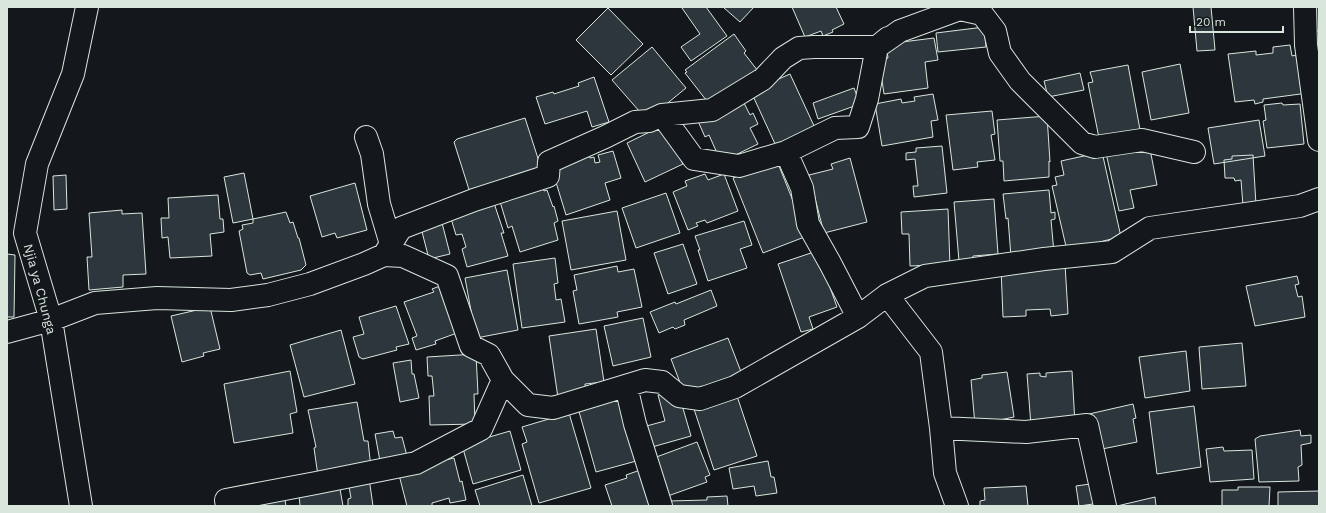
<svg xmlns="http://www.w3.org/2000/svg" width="1326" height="513" font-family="'Work Sans',sans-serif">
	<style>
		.building { fill: #2c363c; stroke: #d8e6dc }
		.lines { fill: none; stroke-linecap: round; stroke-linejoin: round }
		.minor-casing { stroke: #d8e6dc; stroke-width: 24 }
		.minor { stroke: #14181c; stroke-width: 22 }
		.labels { text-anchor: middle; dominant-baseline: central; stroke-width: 3; stroke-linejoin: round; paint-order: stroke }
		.street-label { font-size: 13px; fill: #d8e6dc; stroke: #14181c }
	</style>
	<rect width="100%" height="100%" fill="#14181c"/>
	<path class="building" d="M684 7H706L727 36 691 61 681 47 700 34 682 8Z
		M723 7H754L740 22Z
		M792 7H836L844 24 832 30 833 32 823 36 821 31 805 37Z
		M1193 7H1211L1215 50 1197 51Z
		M1316 7H1319V31H1315Z
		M608 8 643 44 611 75 576 40Z
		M984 27 986 47 938 52 936 33Z
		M734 34 746 51 744 53 761 75 710 105 685 73 687 72 685 70Z
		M934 38 938 60 925 62 928 88 884 94 879 60 888 58 886 44Z
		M1290 45 1292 56 1296 55 1298 67 1304 66 1308 93 1263 99V102L1255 104 1254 100 1235 102 1228 54 1256 51V55L1273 53V47Z
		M652 47 686 88 647 120 612 80Z
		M1180 64 1189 113 1151 120 1142 72Z
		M1128 65 1141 135 1100 143 1088 83 1093 82 1090 72Z
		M1080 73 1084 90 1048 97 1044 81Z
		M790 74 815 128 776 146 753 96 756 89Z
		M594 77 609 122 592 127 587 111 545 124 536 97 553 92 554 94 579 86 578 83Z
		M854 88 860 104 818 119 813 103Z
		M933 94 938 120 931 121 933 137 882 146 875 104 901 99 902 103 915 101 914 97Z
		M742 99 750 115 753 113 758 124 750 128 758 144 721 162 709 135 705 137 698 121Z
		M1282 103 1283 105 1300 104 1304 144 1267 148 1263 121 1266 120 1264 105Z
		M992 111 995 134 991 135 995 160 977 162 978 167 953 170 946 115Z
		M1047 116 1050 162 1049 161V177L1004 181 1003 161H1000L997 120Z
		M525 118 543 174 471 196 454 142 457 139Z
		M1259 120 1265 156 1214 164 1208 128Z
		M664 125 683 164 645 182 627 143Z
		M1149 144 1157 185 1130 190 1134 208 1119 211 1106 153Z
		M942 146 947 193 914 197 913 186H918L915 159 906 160V153L916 152V148Z
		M613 151 621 178 605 183 610 200 566 215 551 166 589 155 590 158 594 157 595 163 600 162 598 155Z
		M1102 152 1121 237 1103 241 1104 248 1068 255 1052 186 1057 185 1055 177 1064 175 1061 161Z
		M1253 155 1256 205 1243 206 1241 180 1235 181 1234 178H1225L1224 160 1232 159V156Z
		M850 158 867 222 824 233 809 175 833 169 831 164Z
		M777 161 807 236 763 253 733 178Z
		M244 173 253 219 233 223 224 177Z
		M705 174 708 180 724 174 738 211 707 223 705 220 696 223 698 226 688 230 673 192 687 186 685 181Z
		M66 175 67 209 54 210 53 176Z
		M540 182 544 191 547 190 553 207 554 206 558 221 554 223 558 240 520 252 512 226 508 228 498 195Z
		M355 183 367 230 337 238 335 233 322 237 310 196Z
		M1049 190 1051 213 1055 212V219L1051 220 1054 253 1011 257 1008 218 1006 219 1003 194Z
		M666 193 680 233 636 248 622 208Z
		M218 195 220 219H223L224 232 210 234 212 256 170 258 168 237 162 238 161 218H169L168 198Z
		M492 197 504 233H501L508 256 467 267 462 249 466 247 462 234 456 235 449 212Z
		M994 199 998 254 973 256V260L959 261 954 202Z
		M948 209 950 266 933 265 910 266 909 234H902L901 212Z
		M122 210V214L142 213 146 274 123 275V287L89 290 87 257H92L89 213Z
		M617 211 626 260 571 270 562 221Z
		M286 212 290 223 293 222 298 238H299L306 265 301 270 263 279 261 273 250 275 247 273 239 231 243 229 242 225 253 223V219Z
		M441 219 450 254 429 259 420 224Z
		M744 221 752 245 740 249 747 268 708 281 698 250H700L695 236Z
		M683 244 697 284 668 294 654 253Z
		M817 251 837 307 809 317 813 329 801 332 778 264Z
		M7 254 15 255 14 317H7Z
		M555 258 558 283 554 284 556 300 561 299 565 322 522 328 513 264Z
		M1065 264 1068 314 1051 316 1050 309 1026 310V316L1003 317 1001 268Z
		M617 266 618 272 634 269 642 307 617 312 618 317 579 324 573 291 577 290 574 275Z
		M507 270 518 330 476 338 465 278Z
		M1297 276 1299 284 1295 285 1298 297 1302 296 1305 317 1255 326 1246 286Z
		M440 286 457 333 435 341 436 344 416 350 412 338 417 336 404 302 434 292 432 289Z
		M711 290 717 306 684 320 685 325 675 329 673 327 659 333 650 312 675 302 676 304Z
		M396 306 409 344 396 347 397 350 363 359 359 357 353 337 364 334 359 317Z
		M210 307 220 349 203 353 204 356 182 362 171 316Z
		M643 318 651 357 613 366 604 326Z
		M596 329 604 382 585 384 586 395 558 398 549 336Z
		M341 330 355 384 304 397 290 345Z
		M728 338 743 377 704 391 702 386 684 393 671 359Z
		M1242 343 1246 386 1202 389 1199 347Z
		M1186 351 1190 391 1145 398 1139 357Z
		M476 354 478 394H474L475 424 430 425 429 396H434L432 376H428L427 357Z
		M411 360 412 374H414L419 398 400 402 393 363Z
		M290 371 297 412 290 414 293 433 234 443 224 384Z
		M1072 371 1075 424 1031 426 1027 374 1040 373V376L1046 377V373Z
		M1007 372 1014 417 975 425 971 380 982 378V375Z
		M672 392 676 407 682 405 691 436 645 449 639 428 665 421 658 395Z
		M736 393 757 456 714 470 693 406Z
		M622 396 640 460 596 472 578 408Z
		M357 402 364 441H368L371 468 318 476 314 448 316 447 308 410Z
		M1133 404 1136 418 1133 419 1137 442 1097 450 1089 414Z
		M1194 406 1201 467 1157 474 1149 412Z
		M569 413 591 488 539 503 522 444 527 442 522 427Z
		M1300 430 1301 436 1311 435V443L1301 445 1302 465 1298 467 1299 481 1259 482 1255 439 1260 436Z
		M393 431 395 438 402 437 407 456 380 461 375 434Z
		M510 431 521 470 473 484 462 445Z
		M697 442 710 475 705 477 707 482 665 497 651 459Z
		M1223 447 1224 451 1252 450 1254 479 1210 482 1206 449Z
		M454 458 460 482 462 481 466 500 450 503 449 498 432 503V506H407L398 471Z
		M768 461 771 477H774L777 493 756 496 754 486 733 489 729 468Z
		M646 468 659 506H612L605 485 627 478 626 475Z
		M523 475 532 506H480L475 490Z
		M369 478 373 506H348V499L351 498 348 481Z
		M1097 483 1100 503 1079 506 1076 486Z
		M1026 486 1028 506H980V501L985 500 984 488Z
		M1238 487H1270L1269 506H1222V490H1238Z
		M340 489 343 506H300L299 494Z
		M1319 491V506H1278V492Z
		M727 496 728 506H669V501L707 500V497Z
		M1155 497 1156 506H1117Z
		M285 500 286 506H232L258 503Z"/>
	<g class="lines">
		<g class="minor-casing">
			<path id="minor" d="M1305 7 1306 45 1319 140
				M662 115 694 159 739 166 786 152 835 128 858 127 867 99 877 47 888 38
				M366 137 372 154 379 204 391 244
				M786 152 802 188 808 224 830 263 858 317
				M384 255 401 228 474 200 548 176 549 162 605 137 635 122 649 121 662 115 712 110 763 79 783 58 799 48 814 47H877L900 31 960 9 982 14 995 31 1000 53 1020 81 1082 143 1095 147 1142 140 1194 152
				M887 295 931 352 941 428 945 473 957 506
				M7 332 51 320 95 303 157 298 231 300 268 295 310 284 364 264 384 255 403 256 447 276 471 346 489 355 503 380 528 405 553 408 645 380 662 382 679 396 700 399 735 387 858 317 887 295 925 276 1044 259 1112 252 1150 228 1300 206 1319 199
				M626 386 635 424 661 506
				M941 428 1026 432 1087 425 1105 506
				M81 506 51 320 25 233 37 164 73 74 87 7
				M227 506 226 500 316 483 416 463 481 429 503 380"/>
		</g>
		<use href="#minor" class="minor"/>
	</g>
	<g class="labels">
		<g class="street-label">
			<text transform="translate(40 289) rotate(75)">Njia ya Chunga</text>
		</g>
	</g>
	<rect width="1326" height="513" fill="none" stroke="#d8e6dc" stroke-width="16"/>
	<path d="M1190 26v6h93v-6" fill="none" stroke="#d8e6dc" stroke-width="2"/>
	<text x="1196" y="26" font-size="12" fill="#d8e6dc" stroke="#14181c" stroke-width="3" paint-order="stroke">20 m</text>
</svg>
